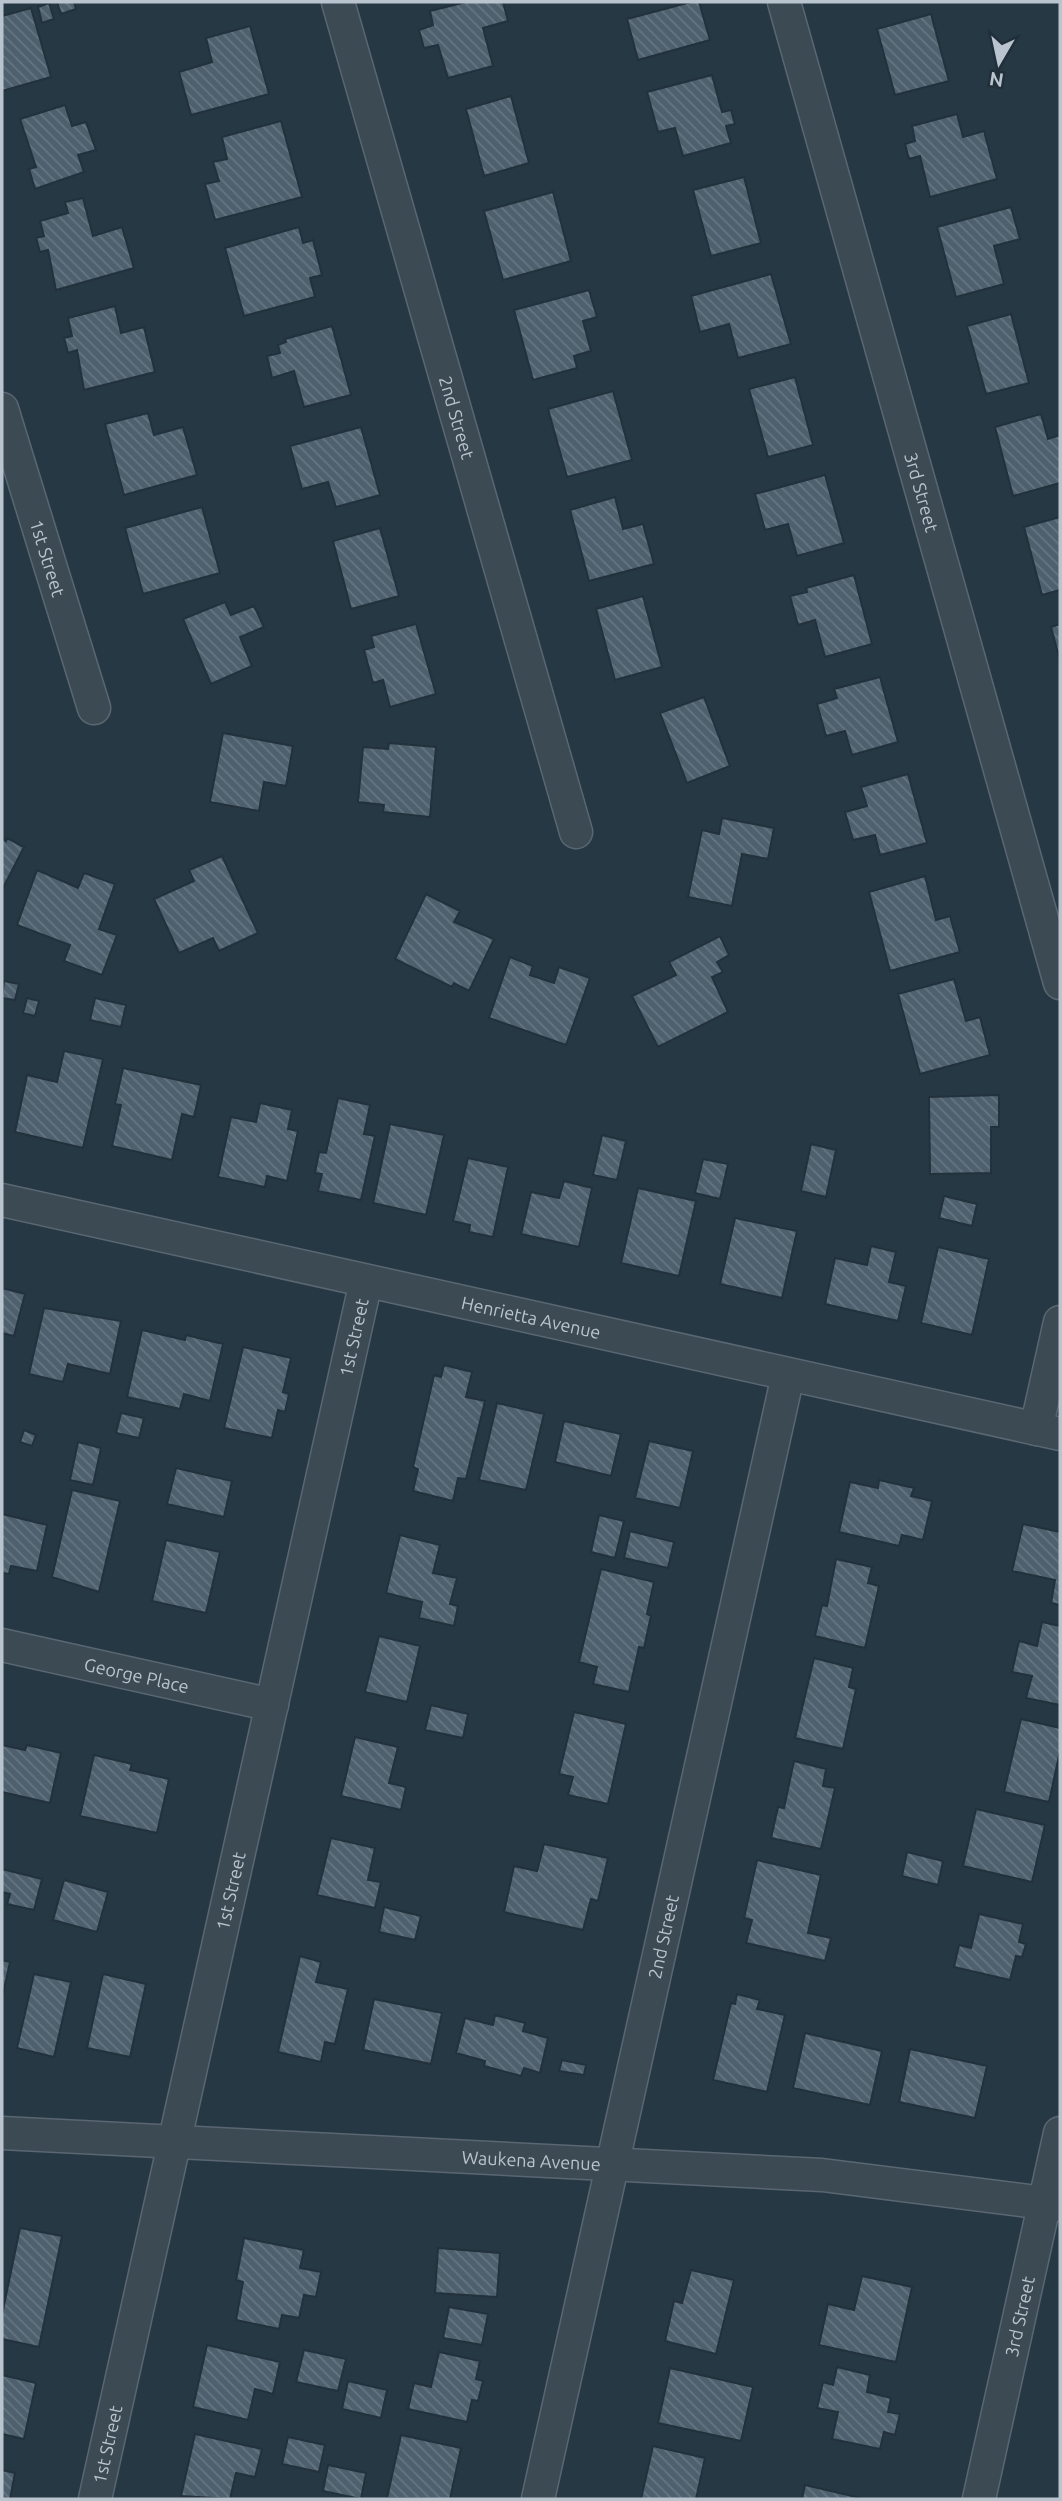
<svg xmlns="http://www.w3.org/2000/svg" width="1062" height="2501" font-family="Ubuntu,sans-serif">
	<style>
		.building { fill: url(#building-back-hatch); stroke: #22313c; stroke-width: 2 }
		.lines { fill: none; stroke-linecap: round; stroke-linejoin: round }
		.street-casing { stroke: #5a6772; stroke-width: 35 }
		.street { stroke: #3c4a54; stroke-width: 32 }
		.labels { text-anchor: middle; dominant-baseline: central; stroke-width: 7; stroke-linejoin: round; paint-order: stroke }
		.street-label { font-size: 18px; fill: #bac4ce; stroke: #202f3a }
	</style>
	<defs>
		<pattern id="building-back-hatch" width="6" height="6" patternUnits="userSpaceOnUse" patternTransform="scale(1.75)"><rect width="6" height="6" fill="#4e606d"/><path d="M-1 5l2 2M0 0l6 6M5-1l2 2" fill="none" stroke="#657581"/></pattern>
	</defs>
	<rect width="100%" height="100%" fill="#273845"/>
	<path class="building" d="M57 2H74L76 9 61 14Z
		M466 2H503L508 21 483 28 493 66 448 78 438 45 424 48 419 30 433 25 430 11Z
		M691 2H699L710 40 638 60 627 19Z
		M49 3 54 19 42 23 38 7Z
		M31 8 51 77 2 91V16Z
		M931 14 949 81 895 95 877 29Z
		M250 26 269 94 191 115 179 72 212 62 206 38Z
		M712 75 722 112 731 110 735 124 726 126 731 143 683 156 675 128 658 132 647 92Z
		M511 96 529 163 484 176 466 109Z
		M65 105 72 126 86 122 96 150 78 155 84 172 35 189 29 169 36 167 20 119Z
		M957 114 963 137 984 131 997 179 930 197 920 156 909 159 905 144 915 141 912 126Z
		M281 121 302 197 215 220 205 184 219 181 213 162 227 159 222 137Z
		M744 177 761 243 711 256 693 190Z
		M553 192 571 261 503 280 484 211Z
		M83 198 93 236 122 227 134 268 56 290 48 250 40 252 36 238 44 236 40 221 68 213 65 202Z
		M1011 207 1020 239 994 246 1004 284 956 297 937 227Z
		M299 227 303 243 313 240 322 275 310 278 315 297 244 316 225 248Z
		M771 274 791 344 738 358 729 324 700 332 691 296Z
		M589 290 597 317 583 321 591 351 574 356 577 368 533 380 514 310Z
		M115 306 121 333 144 327 155 372 84 390 77 350 68 353 64 338 72 336 68 318Z
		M1011 314 1029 383 986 394 967 326Z
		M332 326 351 395 304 407 294 371 272 378 267 356 280 353 278 345 286 342 285 339Z
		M795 377 813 445 768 457 749 389Z
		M613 391 632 460 567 477 548 409Z
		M148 413 154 435 183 427 197 475 124 495 105 424Z
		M1041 414 1048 439 1060 435V483L1013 496 995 427Z
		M361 427 380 495 336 507 328 482 302 489 290 446Z
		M825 475 844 543 797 556 788 524 765 530 755 494Z
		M615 497 623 529 643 524 654 564 589 581 570 510Z
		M202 507 220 573 143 594 125 528Z
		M1060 517V590L1042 595 1024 527Z
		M380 528 399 596 351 609 333 541Z
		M854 575 872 644 825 657 815 620 798 625 790 596 807 592 806 588Z
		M643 596 662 667 615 680 596 609Z
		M225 602 231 615 254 606 264 627 240 637 252 666 211 684 183 619Z
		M416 624 436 694 390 707 383 680 373 683 364 650 374 647 371 636Z
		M1060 624V661L1051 627Z
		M880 677 898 742 852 755 845 731 826 736 817 704 837 698 834 689Z
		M704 697 730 766 687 783 660 713Z
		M223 733 293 746 286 786 264 782 259 811 210 802Z
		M389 743 436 747 430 817 383 812 384 805 358 802 363 747 388 749Z
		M908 774 927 843 880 855 875 835 853 840 845 812 867 806 861 787Z
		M722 818 774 828 768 859 742 854 732 906 688 897 702 830 719 834Z
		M2 838 6 841 7 838 24 847 2 890Z
		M222 856 258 933 219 951 213 938 179 953 154 899 194 881 189 870Z
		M37 870 78 888 84 873 115 884 99 929 117 935 102 975 64 961 70 945 17 925Z
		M925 876 936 920 950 916 960 952 890 971 869 892Z
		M426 894 460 911 454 922 494 939 469 991 454 983 452 987 395 959Z
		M720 936 729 955 717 962 723 972 712 977 728 1012 658 1047 632 996 676 975 669 962Z
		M510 957 533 966 530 975 554 983 559 967 590 978 566 1045 489 1018Z
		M954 979 966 1021 980 1017 990 1055 920 1074 898 994Z
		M4 981 19 984 15 1000 2 998Z
		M27 998 39 1001 35 1016 23 1013Z
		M95 998 126 1005 121 1027 90 1020Z
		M64 1051 103 1059 83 1148 15 1132 27 1075 57 1082Z
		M123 1068 201 1085 194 1117 182 1114 172 1160 112 1146 121 1105 115 1104Z
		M999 1095V1127H991V1173L930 1174 929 1097Z
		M338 1098 370 1105 364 1134 375 1136 361 1200 318 1191 322 1174 315 1173 319 1152 326 1153Z
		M260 1103 292 1110 288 1129 298 1131 287 1181 267 1176 265 1187 218 1177 231 1117 256 1122Z
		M390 1124 444 1135 426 1215 373 1203Z
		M602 1135 626 1141 617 1180 593 1175Z
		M811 1144 836 1150 826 1197 801 1191Z
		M468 1158 508 1167 493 1237 469 1232 470 1225 453 1221Z
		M703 1159 728 1164 720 1199 695 1193Z
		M564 1181 592 1188 579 1247 521 1234 531 1192 559 1198Z
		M638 1188 696 1201 679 1276 621 1263Z
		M944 1196 977 1204 972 1226 939 1218Z
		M735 1218 797 1231 782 1298 720 1284Z
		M871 1246 896 1252 889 1282 906 1286 898 1321 825 1304 835 1258 867 1265Z
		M938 1247 989 1259 972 1335 921 1323Z
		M2 1288 25 1294 14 1336 2 1333Z
		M44 1308 121 1321 110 1374 68 1364 63 1382 29 1374Z
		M142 1330 185 1340 186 1335 223 1344 210 1401 184 1394 180 1409 127 1397Z
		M243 1347 291 1358 283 1392 289 1394 285 1412 278 1410 272 1438 224 1428Z
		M444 1365 472 1372 466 1397 485 1401 466 1479 458 1478 453 1501 413 1491 418 1469 413 1467 434 1375 441 1377Z
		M497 1403 544 1414 526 1490 479 1480Z
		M121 1413 144 1418 139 1438 116 1433Z
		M564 1421 621 1434 611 1476 555 1462Z
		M24 1430 36 1435 32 1446 20 1442Z
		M649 1441 693 1451 680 1508 635 1498Z
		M78 1442 101 1448 93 1485 70 1480Z
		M176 1468 232 1481 224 1517 167 1504Z
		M879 1480 914 1488 911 1496 932 1501 923 1540 902 1535 899 1546 839 1532 850 1482 878 1488Z
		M72 1490 120 1501 99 1592 52 1577Z
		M2 1514 47 1525 37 1571 11 1566 9 1574 2 1573Z
		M599 1515 624 1521 615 1558 591 1552Z
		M1023 1524 1060 1532V1605L1051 1603 1055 1580 1012 1571Z
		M630 1531 674 1542 668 1568 624 1558Z
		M400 1535 440 1545 433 1573 457 1578 450 1604 458 1606 454 1626 419 1618 422 1602 386 1593Z
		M166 1540 220 1552 206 1613 152 1601Z
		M836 1559 872 1567 868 1583 879 1586 865 1648 815 1636 822 1605 827 1606Z
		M601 1569 654 1582 647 1614 651 1616 644 1648 639 1647 629 1692 593 1684 597 1667 579 1662Z
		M1042 1622 1060 1626V1705L1026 1698 1032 1676 1012 1672 1019 1641 1037 1646Z
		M379 1636 420 1646 407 1702 365 1692Z
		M814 1658 853 1668 849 1687 856 1689 843 1749 795 1738Z
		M431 1705 468 1714 463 1738 425 1730Z
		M574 1712 626 1724 608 1804 568 1795 573 1777 559 1774Z
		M1021 1719 1060 1728V1751L1049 1802 1004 1792Z
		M355 1737 398 1747 389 1783 406 1787 401 1810 341 1796Z
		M2 1745 25 1750 27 1745 61 1753 50 1803 2 1792Z
		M94 1755 132 1764 130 1770 169 1779 157 1833 80 1816Z
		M794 1761 826 1769 823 1786 835 1788 821 1849 771 1838 778 1807 784 1808Z
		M976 1809 1045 1825 1032 1882 963 1866Z
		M331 1838 375 1848 368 1880 381 1882 375 1908 317 1895Z
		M544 1844 608 1858 598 1901 591 1899 583 1930 504 1912 514 1866 537 1871Z
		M907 1852 943 1861 938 1885 902 1876Z
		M757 1860 821 1875 808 1933 831 1938 825 1961 746 1943 752 1920 744 1918Z
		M2 1869 42 1879 34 1910 7 1904 10 1894 2 1892Z
		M64 1880 108 1892 97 1932 53 1920Z
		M384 1907 421 1916 415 1940 379 1932Z
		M979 1914 1023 1924 1019 1942 1026 1944 1022 1957 1016 1956 1010 1980 954 1967 959 1945 971 1948Z
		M300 1956 321 1962 316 1982 348 1989 335 2044 325 2042 321 2062 278 2052Z
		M2 1960 10 1962 2 1999Z
		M34 1974 71 1982 54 2057 17 2048Z
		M103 1974 146 1984 130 2057 87 2048Z
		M737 1994 760 2000 757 2009 785 2015 767 2092 713 2080 731 2003 735 2004Z
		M374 1999 442 2013 431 2064 363 2050Z
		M495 2015 525 2023 523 2031 548 2038 540 2073 524 2068 521 2076 484 2066 485 2061 456 2053 465 2018 493 2025Z
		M805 2033 882 2051 870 2105 793 2088Z
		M910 2049 987 2066 975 2118 899 2102Z
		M562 2060 586 2065 584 2075 559 2071Z
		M20 2228 62 2236 39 2347 2 2339V2315Z
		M244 2238 304 2250 300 2268 321 2272 316 2297 304 2295 299 2318 282 2315 279 2329 236 2320 243 2282 236 2280Z
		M438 2248 500 2253 497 2297 435 2293Z
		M691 2270 734 2280 716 2354 665 2341 674 2301 682 2303Z
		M862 2276 912 2287 896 2362 819 2345 828 2304 854 2310Z
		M449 2307 488 2314 482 2345 443 2338Z
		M207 2345 280 2362 273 2394 255 2389 248 2420 193 2407Z
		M304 2350 346 2359 338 2391 296 2382Z
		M439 2352 480 2361 476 2379 483 2381 478 2401 472 2400 467 2422 408 2409 414 2383 431 2387Z
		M837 2367 870 2375 867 2392 891 2398 888 2412 900 2414 895 2435 884 2432 880 2449 832 2439 838 2412 817 2408 823 2382 833 2385Z
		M670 2368 753 2387 741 2441 658 2423Z
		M2 2375 36 2383 24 2439 2 2434Z
		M348 2381 387 2390 381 2418 342 2409Z
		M195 2434 262 2449 255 2477 236 2473 230 2499 181 2496Z
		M401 2435 461 2448 450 2499 387 2498Z
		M288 2437 325 2445 319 2472 282 2464Z
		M653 2446 705 2458 696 2499H641Z
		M328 2465 366 2473 361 2499 323 2491Z
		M2 2470 15 2473 10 2499H2Z
		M805 2485 865 2499H802Z"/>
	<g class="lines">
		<g class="street-casing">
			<g id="street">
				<path id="s1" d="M338 2 576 832"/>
				<path id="s2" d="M784 2 1060 983"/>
				<path id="s3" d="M2 409 94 708"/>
				<path id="s4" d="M2 1200 1060 1434"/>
				<path d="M1036 1429 1060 1322"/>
				<path id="s5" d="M2 1645 272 1705"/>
				<path id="s6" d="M2 2133 822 2175 1060 2205"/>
				<path id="s7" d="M95 2499 366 1281"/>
				<path id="s8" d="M538 2499 788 1375"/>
				<path id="s9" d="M979 2499 1060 2133"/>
			</g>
		</g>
		<use href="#street" class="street"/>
	</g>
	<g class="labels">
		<g class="street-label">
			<text stroke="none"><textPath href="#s1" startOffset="432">2nd Street</textPath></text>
			<text stroke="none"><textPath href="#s2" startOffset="509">3rd Street</textPath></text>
			<text stroke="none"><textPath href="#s3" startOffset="156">1st Street</textPath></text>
			<text stroke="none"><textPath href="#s4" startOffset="542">Henrietta Avenue</textPath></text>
			<text stroke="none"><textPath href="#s7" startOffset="1190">1st Street</textPath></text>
			<text stroke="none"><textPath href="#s5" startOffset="138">George Place</textPath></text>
			<text stroke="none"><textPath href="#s7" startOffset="623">1st Street</textPath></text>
			<text stroke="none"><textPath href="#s8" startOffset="576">2nd Street</textPath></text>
			<text stroke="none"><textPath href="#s6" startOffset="530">Waukena Avenue</textPath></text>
			<text stroke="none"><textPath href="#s9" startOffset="187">3rd Street</textPath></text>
			<text stroke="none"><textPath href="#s7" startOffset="56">1st Street</textPath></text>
		</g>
	</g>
	<rect width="1062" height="2501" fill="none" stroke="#bac4ce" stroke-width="7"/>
	<g transform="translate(999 63) rotate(189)" stroke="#202f3a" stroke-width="5" paint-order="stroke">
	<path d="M0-5L12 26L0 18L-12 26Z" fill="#bac4ce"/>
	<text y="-10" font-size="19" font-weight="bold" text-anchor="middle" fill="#bac4ce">N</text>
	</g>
</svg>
